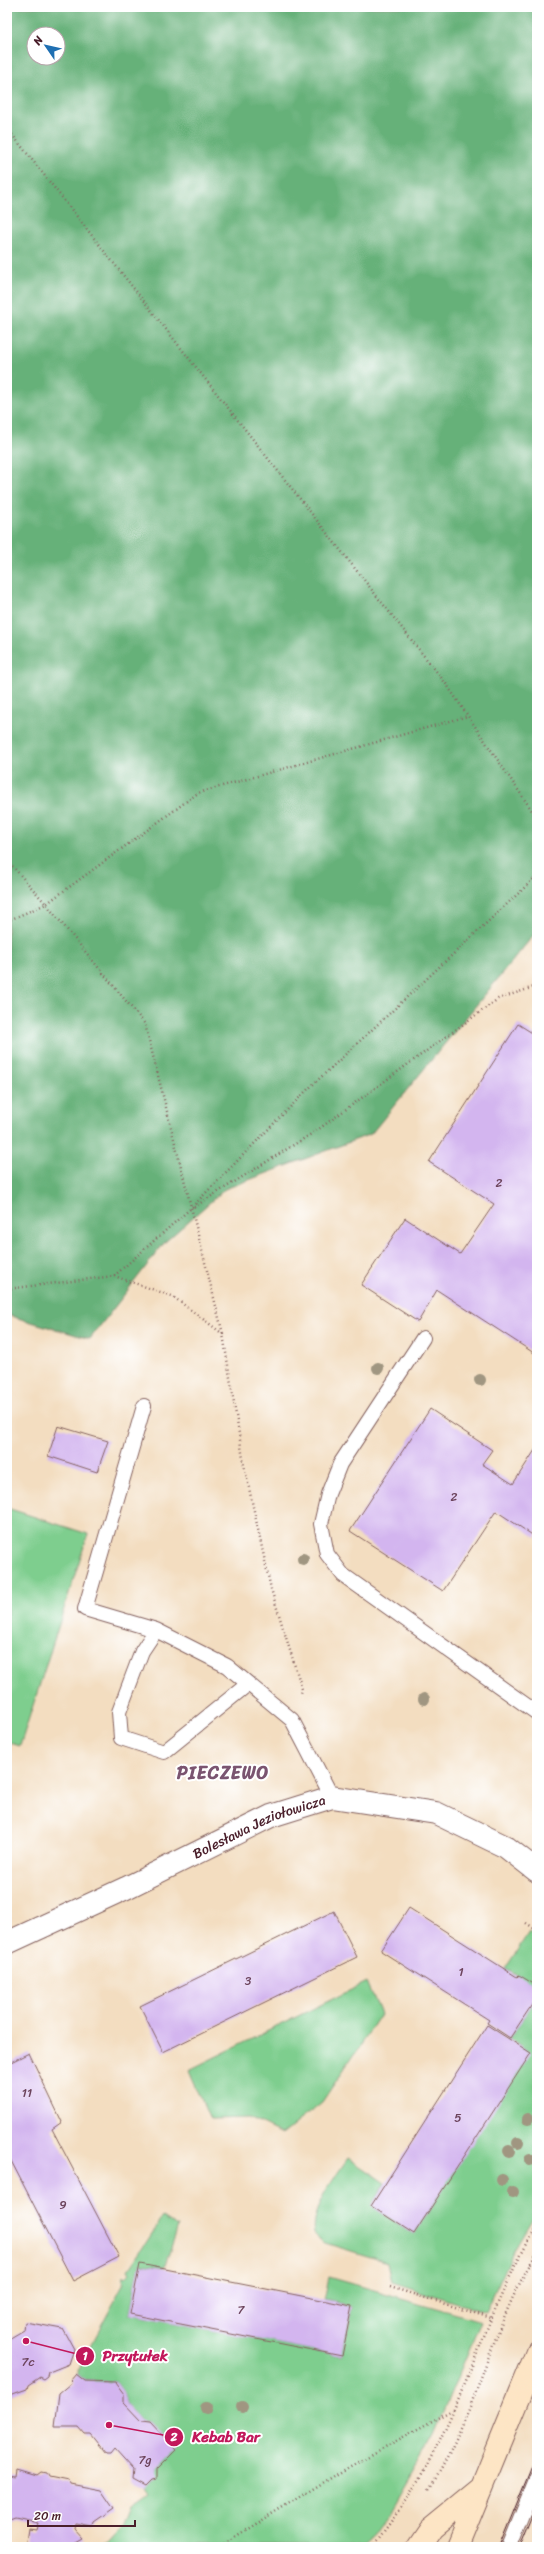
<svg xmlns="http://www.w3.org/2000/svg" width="544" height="2554" font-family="Sriracha,sans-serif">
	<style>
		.green { fill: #7ece8e; stroke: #64765c }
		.forest { fill: #66b179; stroke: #586852; fill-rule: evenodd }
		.building { fill: #d3b5ef }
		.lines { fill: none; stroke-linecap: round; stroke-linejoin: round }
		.lane-casing { stroke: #85625f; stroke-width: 16 }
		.street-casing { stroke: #85625f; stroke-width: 24 }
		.secondary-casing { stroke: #85625f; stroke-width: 24 }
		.path { stroke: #85625f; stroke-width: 2.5; stroke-dasharray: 1 3; stroke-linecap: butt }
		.lane { stroke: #fff; stroke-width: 14 }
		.street { stroke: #fff; stroke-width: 22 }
		.secondary { stroke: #fde5c5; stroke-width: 22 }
		.tram { stroke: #4a1f2b; stroke-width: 1 }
		.tree { fill: #a09681 }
		.labels { text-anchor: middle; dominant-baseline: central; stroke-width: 4; stroke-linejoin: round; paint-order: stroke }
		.number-label { font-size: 12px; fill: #6c445c }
		.street-label { font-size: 14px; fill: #4a1f2b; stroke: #fff }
		.district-label { font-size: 18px; font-weight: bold; letter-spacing: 1px; fill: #7a5470; stroke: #fff }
		.leader { fill: none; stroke: #c2185b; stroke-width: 1.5 }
		.callout-dot { fill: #c2185b; stroke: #fff; stroke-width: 1.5 }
		.mark-label { font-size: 12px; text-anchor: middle; font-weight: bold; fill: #fff }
		.callout-label { font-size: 15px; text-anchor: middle; font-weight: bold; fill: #c2185b; stroke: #fff; stroke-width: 4; stroke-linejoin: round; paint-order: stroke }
	</style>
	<rect width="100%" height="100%" fill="#fff"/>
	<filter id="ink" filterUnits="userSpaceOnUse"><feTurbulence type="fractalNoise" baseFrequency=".025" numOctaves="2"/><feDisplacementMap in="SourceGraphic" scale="8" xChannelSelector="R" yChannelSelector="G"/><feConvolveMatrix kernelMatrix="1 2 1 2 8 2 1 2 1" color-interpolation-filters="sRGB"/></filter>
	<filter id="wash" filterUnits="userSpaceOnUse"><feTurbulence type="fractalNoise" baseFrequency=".012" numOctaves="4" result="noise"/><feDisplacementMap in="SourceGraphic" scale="16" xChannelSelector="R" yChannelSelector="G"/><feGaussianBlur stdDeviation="0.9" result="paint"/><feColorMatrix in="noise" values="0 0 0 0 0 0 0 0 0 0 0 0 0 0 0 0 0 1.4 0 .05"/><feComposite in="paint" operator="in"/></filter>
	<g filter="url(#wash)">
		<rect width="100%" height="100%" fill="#f3ddc0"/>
		<path class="green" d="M7 1508 88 1534 20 1746 7 1742Z
			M529 1932 537 1938V1986L505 1969Z
			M367 1982 381 2014 322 2102 282 2134 249 2118 210 2119 189 2070Z
			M537 1997V2212L510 2257 485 2312 391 2282 387 2262 325 2243C321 2240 315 2238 314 2233 308 2213 337 2174 348 2158L385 2183 371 2206 414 2234 530 2053 510 2038Z
			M163 2217 178 2227 164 2268 140 2264 130 2314 342 2356 352 2306 324 2300 329 2277 481 2321 434 2434 390 2511 364 2547H96L108 2541 125 2522 132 2504 149 2492 145 2486 151 2480 155 2479 156 2470 176 2450 150 2422 141 2421 124 2403V2394L115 2382 85 2381 76 2374 123 2285 124 2275 126 2277 130 2273 128 2270Z"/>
		<path class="forest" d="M7 7H537V931L371 1134 225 1189 165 1242 90 1339 7 1315ZM34 34H58V58H34Z"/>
		<g id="blocks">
			<path class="building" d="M518 1024 537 1036V1355L437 1290 418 1322 361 1285 405 1218 460 1254 494 1204 429 1162Z
				M430 1409 492 1450 482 1464 513 1484 537 1447V1538L496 1511 443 1591 350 1531Z
				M58 1426 108 1441 97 1472 48 1456Z
				M409 1908 517 1977 519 1975 537 1986V1997L510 2038 487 2023 489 2020 381 1951Z
				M334 1911 357 1957 163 2052 140 2006Z
				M487 2025 531 2053 414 2234 371 2206Z
				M29 2053 62 2122 52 2129 119 2257 73 2281 7 2153V2064Z
				M140 2264 352 2306 342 2356 130 2314Z
				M25 2322 63 2329 74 2349 69 2364 49 2372 48 2376 44 2379 40 2377 28 2385 27 2389 7 2396V2341L24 2331Z
				M76 2374 85 2381 115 2382 124 2394V2403L141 2421 150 2422 176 2450 156 2470V2479L151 2480 145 2486 132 2479 133 2470 114 2449 110 2454H106L90 2434H85L79 2427H55L59 2394 72 2383 70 2381Z
				M18 2469 38 2475 42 2472 47 2473 49 2477 69 2481 70 2484 101 2490 114 2509 94 2523 93 2527 76 2524 75 2529 84 2539 75 2544 74 2547H26L29 2529 36 2530 38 2523 15 2518 7 2521V2475L17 2476Z"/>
		</g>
	</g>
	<g filter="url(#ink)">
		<use href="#blocks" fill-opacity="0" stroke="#85625f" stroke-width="1"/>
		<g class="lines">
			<g class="lane-casing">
				<path id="lane" d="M423 1338 340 1464 328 1494 321 1524 327 1554 343 1575 537 1713
					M144 1406 85 1609 156 1630
					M248 1684 164 1752 121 1738 119 1712 142 1651 156 1630 227 1666 292 1720 332 1797
					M509 2547 537 2477"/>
			</g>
			<g class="street-casing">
				<g id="street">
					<path id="s1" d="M7 1943 126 1888 271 1816 332 1797 436 1813 506 1847 537 1871"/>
				</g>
			</g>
			<g class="secondary-casing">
				<path id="secondary" d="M418 2547 431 2528 480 2488
					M457 2547 537 2352"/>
			</g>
			<path class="path" d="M7 128 447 685 537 818
				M537 610 534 629 537 651
				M7 860 46 904 145 1024 223 1334
				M7 921 46 904 198 793 468 716
				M194 1207 316 1131 498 999 537 986
				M114 1276 172 1296 223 1334 244 1465 271 1589 302 1689 301 1693
				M7 1289 114 1276 190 1209 304 1093 537 876
				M526 1923 537 1930
				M390 2287 491 2318
				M429 2489C477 2417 490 2326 537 2253
				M217 2547 349 2467 452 2410
				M372 2547C393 2520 413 2491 429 2461 470 2385 491 2301 537 2227"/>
			<use href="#lane" class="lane"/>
			<use href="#street" class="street"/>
			<use href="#secondary" class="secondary"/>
			<path class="tram" d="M499 2547 537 2454
				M519 2547 537 2503"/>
		</g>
		<g class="tree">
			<circle cx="378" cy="1368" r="6"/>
			<circle cx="480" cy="1380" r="6"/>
			<circle cx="303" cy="1559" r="6"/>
			<circle cx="424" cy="1699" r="6"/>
			<circle cx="528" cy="2119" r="6"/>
			<circle cx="518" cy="2143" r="6"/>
			<circle cx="509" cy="2151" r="6"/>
			<circle cx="530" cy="2160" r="6"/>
			<circle cx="502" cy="2180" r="6"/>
			<circle cx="513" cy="2192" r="6"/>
			<circle cx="242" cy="2407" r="6"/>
			<circle cx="206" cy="2408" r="6"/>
		</g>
	</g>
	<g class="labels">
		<g class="number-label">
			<text x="499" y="1183">2</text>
			<text x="454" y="1497">2</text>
			<text x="461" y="1972">1</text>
			<text x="248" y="1981">3</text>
			<text x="27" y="2093">11</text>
			<text x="458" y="2118">5</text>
			<text x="63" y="2205">9</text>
			<text x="241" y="2310">7</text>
			<text x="28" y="2362">7c</text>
			<text x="145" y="2460">7g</text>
		</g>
		<g class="street-label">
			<text stroke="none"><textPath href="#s1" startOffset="278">Bolesława Jeziołowicza</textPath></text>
		</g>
		<g class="district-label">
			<text x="223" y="1773">PIECZEWO</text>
		</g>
	</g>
	<path class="leader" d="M26 2341L85 2356M109 2425L174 2437"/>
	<g class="callout-dot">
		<circle cx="26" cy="2341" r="4"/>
		<circle cx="109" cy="2425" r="4"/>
		<circle cx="85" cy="2356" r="10"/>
		<circle cx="174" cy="2437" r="10"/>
	</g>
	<g class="mark-label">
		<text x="85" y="2360">1</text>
		<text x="174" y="2441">2</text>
	</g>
	<g class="callout-label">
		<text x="135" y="2361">Przytułek</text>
		<text x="226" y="2442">Kebab Bar</text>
	</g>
	<rect width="544" height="2554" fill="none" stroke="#fff" stroke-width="24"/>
	<g transform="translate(46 46) rotate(304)"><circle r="19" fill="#ffffff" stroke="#b7a5aa"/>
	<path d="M0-3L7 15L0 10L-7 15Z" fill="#1f6fb2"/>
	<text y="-6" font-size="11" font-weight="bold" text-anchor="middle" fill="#4a1f2b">N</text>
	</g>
	<path d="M28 2520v6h107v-6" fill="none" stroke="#4a1f2b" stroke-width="2"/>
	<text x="34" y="2520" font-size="12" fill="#4a1f2b" stroke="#ffffff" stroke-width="3" paint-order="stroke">20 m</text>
</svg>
